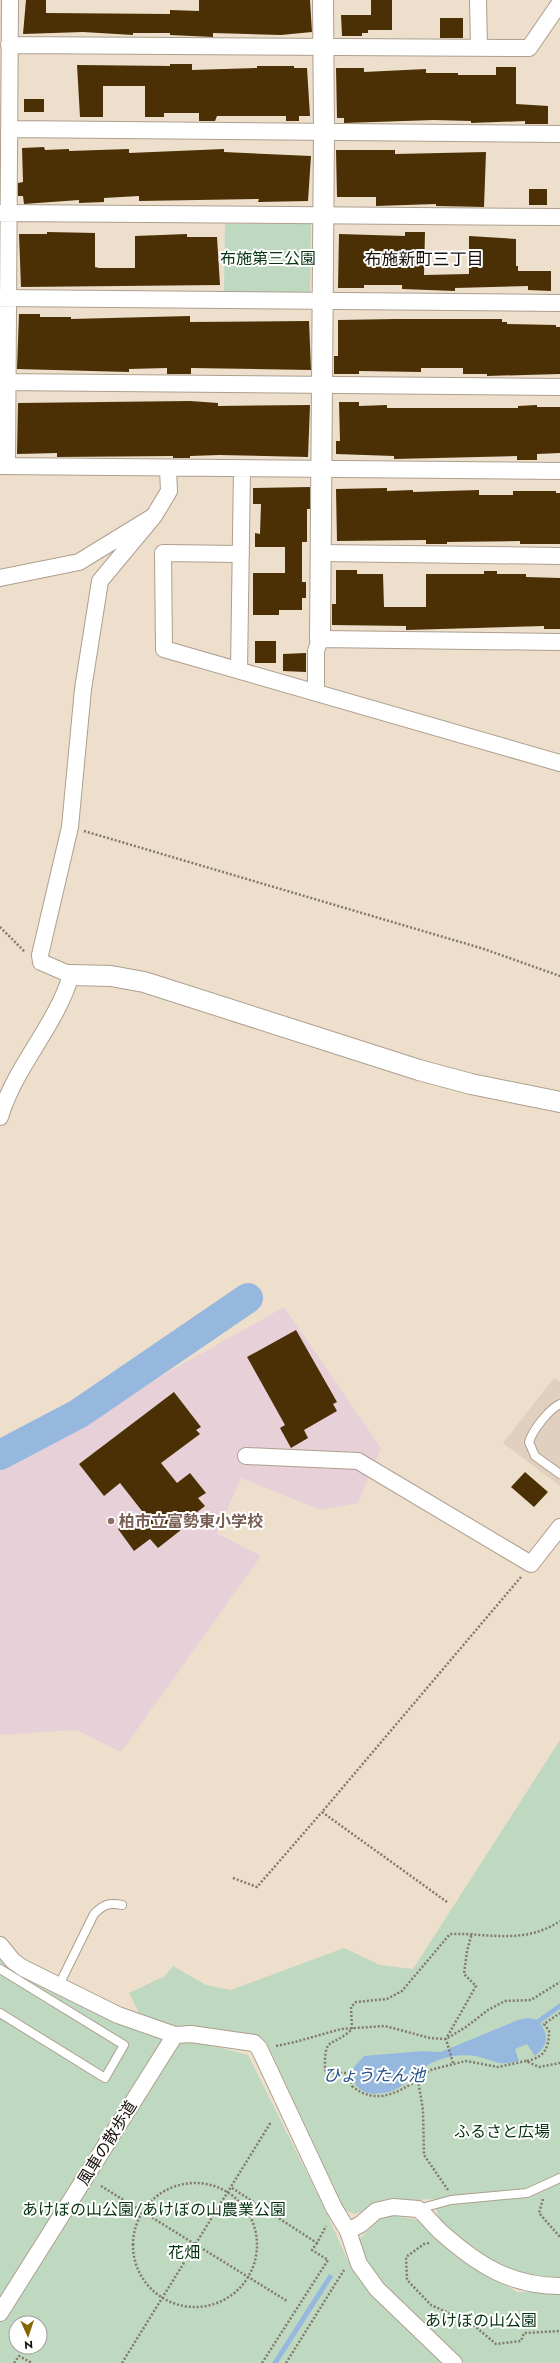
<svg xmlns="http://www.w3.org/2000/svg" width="560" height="2363" font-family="Jost,'Noto Sans JP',sans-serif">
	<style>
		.industrial { fill: #e1d0bf }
		.education { fill: #e8d0d9 }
		.green { fill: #bfd9c1; fill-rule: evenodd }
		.water { fill: #96b8df }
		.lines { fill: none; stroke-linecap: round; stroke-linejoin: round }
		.stream { stroke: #96b8df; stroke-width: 5 }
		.river { stroke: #96b8df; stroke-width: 30 }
		.building { fill: #4a3004 }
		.service-casing { stroke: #ad9f8e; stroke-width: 10 }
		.minor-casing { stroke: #ad9f8e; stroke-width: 18 }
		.tertiary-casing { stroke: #ad9f8e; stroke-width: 22 }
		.path { stroke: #82796c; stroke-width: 2.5; stroke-dasharray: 2 2; stroke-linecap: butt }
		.service { stroke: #fff; stroke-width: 8 }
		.minor { stroke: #fff; stroke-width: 16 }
		.tertiary { stroke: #fff; stroke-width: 20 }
		.education-dot { fill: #8d6e63; stroke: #fff; stroke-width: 1.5 }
		.labels { text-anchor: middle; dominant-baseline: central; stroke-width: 4; stroke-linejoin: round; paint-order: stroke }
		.park-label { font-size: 16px; fill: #063310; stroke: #fff }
		.education-label { font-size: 16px; font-weight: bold; fill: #785e54; stroke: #fff; text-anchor: start }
		.street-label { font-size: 16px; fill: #15100a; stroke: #fff }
		.neighbourhood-label { font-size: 17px; fill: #15100a; stroke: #fff }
		.water-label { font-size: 17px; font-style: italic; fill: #285688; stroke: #fff }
	</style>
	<rect width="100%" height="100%" fill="#eddfcc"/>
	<path class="industrial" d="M554 1378 560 1382V1486L503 1443Z"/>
	<path class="education" d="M284 1307 381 1448 358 1503 320 1510 241 1478 217 1533 261 1556 121 1752 77 1730 0 1735V1467Z"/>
	<path class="green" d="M225 224H311L310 293 224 292Z
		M560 1740V2282L537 2283 475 2256 438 2218 436 2205 433 2199 385 2202 355 2214 340 2208 269 2055 185 2031 137 2014 138 2011 129 1993 165 1976 173 1966 206 1985 231 1990 344 1948 380 1965 413 1969Z
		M0 1945 17 1966 198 2042 248 2055 323 2205 347 2259 376 2295 450 2363H0ZM16 2323H40V2347H16Z
		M385 2214 418 2220 455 2256 517 2292H560V2363H465L460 2360 393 2296 354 2244Z"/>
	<path class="water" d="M528 2018 538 2020C549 2034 549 2045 535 2056L527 2044 515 2049 519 2061C496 2067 495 2060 475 2056 463 2054 450 2056 439 2060 416 2067 407 2091 382 2093 369 2095 363 2093 355 2084L354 2067 364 2056 422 2051 441 2052 518 2020Z"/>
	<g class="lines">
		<path class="stream" d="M539 2021 560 2006
			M275 2363 330 2277"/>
		<path class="river" d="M0 1455 78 1414 248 1298"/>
	</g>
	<path class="building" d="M26 0H46V13L170 14V10L199 11V0H310L312 32 281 35 213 33V37L170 35V33H133V35L83 32 23 34Z
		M371 0H392V30H368V33H362V36H342L341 15H371Z
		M440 18H463V38H440Z
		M170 64H192V70L257 68V66H294V68H307L310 116H299V121H286V116H217L215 121H199V113H164V117H145V86H103V117H80L77 65 170 66Z
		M496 67H516V104L548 106V124H525V121L471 123V121L434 120 344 123V118H337L336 68H364V72L426 69V73H458V75H496Z
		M24 99H44V112H24Z
		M44 147 45 150 69 149V151L129 149V153L224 149V152L311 156 308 201 258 202 259 199 139 201V196L104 198V202L79 203V200L24 204 23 196H18V183L23 182 22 148Z
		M336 150H395V154L486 152 484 207 436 206V204L376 206V197H337Z
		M529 189H547V205H529Z
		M47 232 95 233V267L99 268H135V236L187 234V237H217L220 285 21 287 19 234H47Z
		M405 232H425L424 275 469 274V236L516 239V266H518V271H551V291L528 290V286L455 288V291L402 289V285H364V288H338L339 234 405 236Z
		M19 314H40V317H71V319L190 316V322L309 321 311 370 191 368V374H167V368L129 369V372L17 369Z
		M396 319H502V322H507V324L556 325V327H560V374L487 376V374H463V368H421V372L359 371V374H334V356H338V320Z
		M190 401 218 403V406L310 405 308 457 219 455 190 456V458H173V456L57 457V453L17 454 18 403Z
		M339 402H359V406L387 405V408H518V406L537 405V407H560V453L537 454V460H517V456L394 459V456L336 454V441H340Z
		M310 487V509H307V542H302V582H306V598H302V610H279V615H253V573H285V547H255V533L260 534 261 504H253V488Z
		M387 488V491L413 490V492L479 490V495H513V491H556V493H560V544H520V541L447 542V544H426V540L337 541 336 489Z
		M336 570H357V574H383L384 607H426V574H484V571H497V574H526V577L560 578V629H544V626L406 630V626L332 625V604H336Z
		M255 641H276V663H255Z
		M306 653V672L283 671V654Z
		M296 1330 337 1402 333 1404 337 1411 304 1430 308 1438 291 1448 280 1428 285 1425 247 1357Z
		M174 1392 201 1427 196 1430 200 1434 161 1463 177 1483 190 1473 206 1493 198 1498 205 1506 192 1516 195 1519 158 1548 150 1539 134 1551 118 1529 142 1511 120 1483 104 1496 79 1464Z
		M525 1472 548 1492 534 1507 511 1487Z"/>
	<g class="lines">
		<g class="service-casing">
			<path id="service" d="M560 1404C548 1410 533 1430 529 1442L535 1456 560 1474
				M0 1969 124 2045 105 2078 0 2013
				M59 1985 94 1914C103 1905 109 1902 122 1905
				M418 2209 451 2200 527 2193 560 2178"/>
		</g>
		<g class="minor-casing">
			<path id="minor" d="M478 0 479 47
				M9 45 529 48 560 3
				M9 129 560 134
				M0 213 560 217
				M0 298 560 303
				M0 382 560 387
				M0 466 560 471
				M7 466 10 0
				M320 553 560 556
				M241 554 163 553 164 649 560 763
				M0 578 79 562 154 516 169 491 168 469
				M239 670 242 469
				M316 693V651L320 639 560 642
				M0 1117C15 1066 56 1026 71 975L41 962 40 955 70 827 83 689 100 581 154 516
				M246 1456 358 1461 531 1564 560 1527
				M0 1945 13 1961 23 1968 118 2015 175 2035 191 2034 254 2043 259 2048 334 2208 348 2231 359 2264 377 2289 454 2363
				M348 2231 361 2224 376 2211 393 2207 418 2209C427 2216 434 2226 442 2233 478 2265 511 2286 560 2286
				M0 2313 175 2035"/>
		</g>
		<g class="tertiary-casing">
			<path id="tertiary" d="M320 639 324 132 323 0
				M71 975 111 976 144 982 419 1070 471 1084 560 1102"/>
		</g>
		<path class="path" d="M84 831 484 949 560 976
			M0 927 25 952
			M233 1878 257 1887 322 1812
			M447 1902 322 1812 521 1577
			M276 2046 295 2042 341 2029 385 2026 430 2038 446 2039 466 2027 488 2010 505 2001 531 2000 560 1982
			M527 2061C544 2057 549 2049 549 2031L544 2024 560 2013
			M453 2063 446 2039 476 1986 464 1974 467 1951 472 1933
			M418 2080 430 2070 466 2061 498 2067 526 2061 539 2067 560 2063
			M133 2245a62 62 0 1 1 124 0a62 62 0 1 1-124 0Z
			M101 2186 287 2301
			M232 2188 317 2243 326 2226
			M448 2190 424 2155 423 2110 418 2080C395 2094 375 2105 352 2086L351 2073H330L325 2070C324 2033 332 2049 352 2029L351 2007 356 2002 387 1999 402 1991 450 1934C490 1933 524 1945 560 1921
			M543 2199 539 2213 560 2237
			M429 2243 424 2244 406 2257 407 2280 431 2305 471 2323 496 2344 521 2341 524 2333 560 2331
			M14 2363 19 2356 32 2363
			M122 2363 271 2122
			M262 2363 328 2260 312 2250 317 2243
			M286 2363 344 2270"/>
		<use href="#service" class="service"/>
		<use href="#minor" class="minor"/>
		<use href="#tertiary" class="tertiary"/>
	</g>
	<circle class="education-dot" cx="111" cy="1521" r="4"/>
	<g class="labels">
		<g class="park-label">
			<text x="268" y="258">布施第三公園</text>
			<text x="502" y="2131">ふるさと広場</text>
			<text x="154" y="2209">あけぼの山公園/あけぼの山農業公園</text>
			<text x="184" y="2252">花畑</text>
			<text x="481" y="2320">あけぼの山公園</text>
		</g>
		<g class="education-label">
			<text x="119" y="1521">柏市立富勢東小学校</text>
		</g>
		<g class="street-label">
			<text transform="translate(107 2143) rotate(-58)">風車の散歩道</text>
		</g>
		<g class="neighbourhood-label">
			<text x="424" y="259">布施新町三丁目</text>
		</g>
		<g class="water-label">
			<text x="374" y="2075">ひょうたん池</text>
		</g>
	</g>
	<g transform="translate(28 2335) rotate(177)"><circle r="19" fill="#ffffff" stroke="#a19f9d"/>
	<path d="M0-3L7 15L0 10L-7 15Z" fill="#846700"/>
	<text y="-6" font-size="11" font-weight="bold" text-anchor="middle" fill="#15100a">N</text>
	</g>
</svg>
